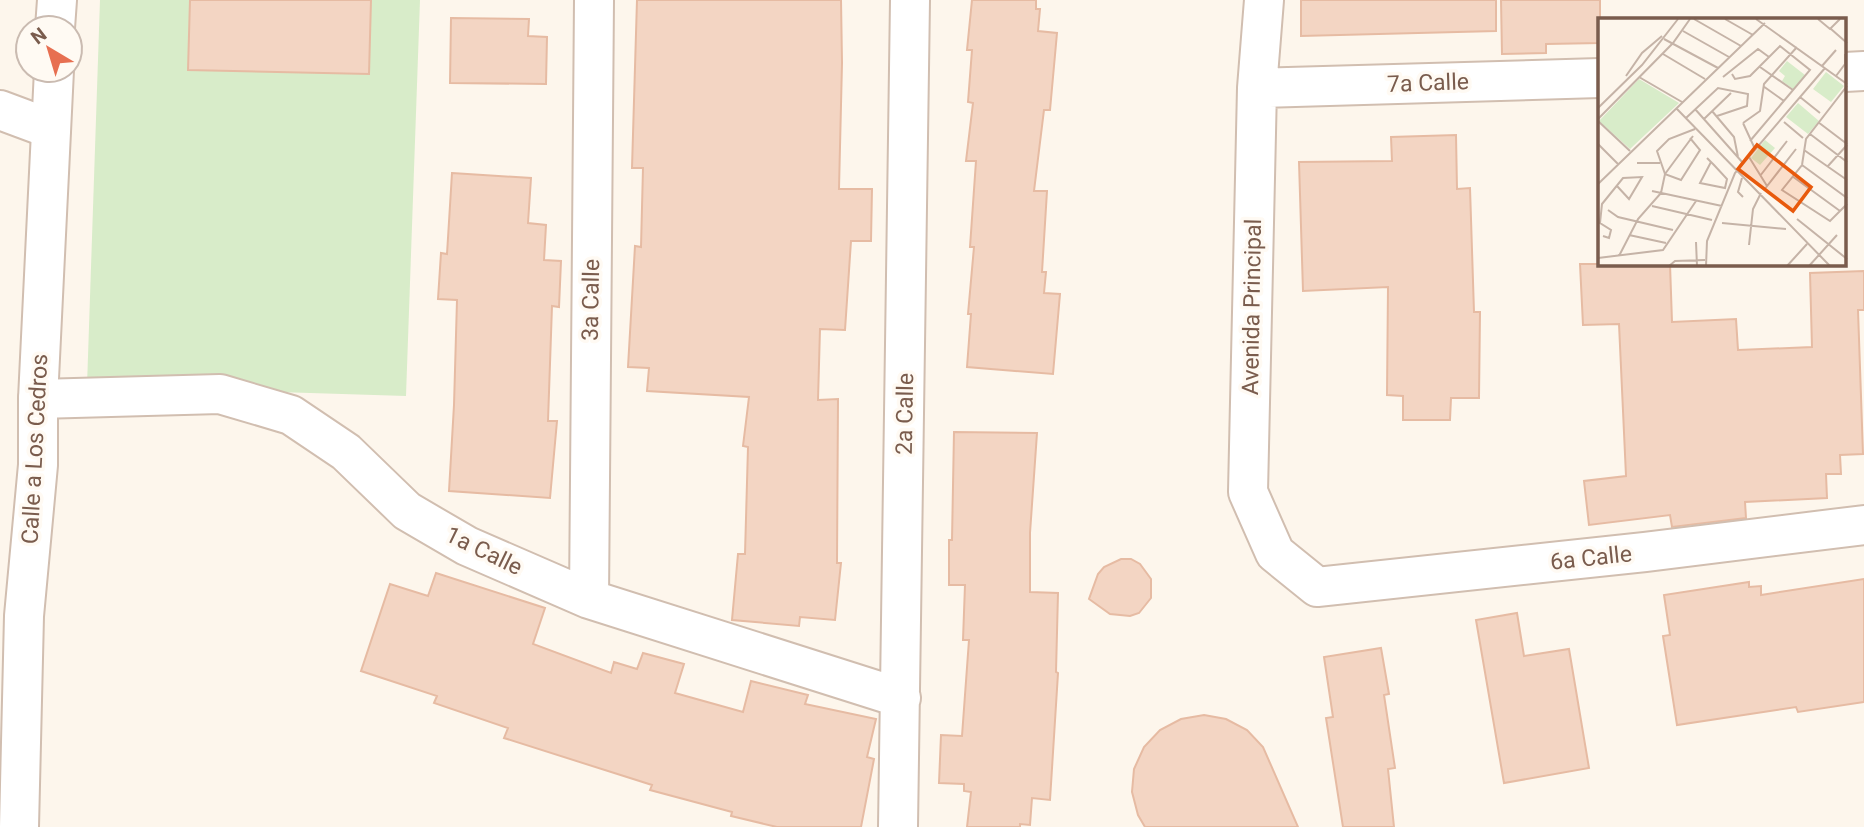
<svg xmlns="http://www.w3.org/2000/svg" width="1864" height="827" font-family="Roboto,sans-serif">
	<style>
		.green { fill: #d8ecc9 }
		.building { fill: #f3d5c3; stroke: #e6bba3; stroke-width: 2 }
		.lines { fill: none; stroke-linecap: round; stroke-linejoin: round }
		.minor-casing { stroke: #d1beb0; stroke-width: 42 }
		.tertiary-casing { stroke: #d1beb0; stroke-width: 42 }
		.minor { stroke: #fff; stroke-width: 38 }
		.tertiary { stroke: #fff; stroke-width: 38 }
		.labels { text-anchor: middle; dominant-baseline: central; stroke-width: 7; stroke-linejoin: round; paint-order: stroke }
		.street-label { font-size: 23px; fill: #7a5c4d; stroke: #fffaf3 }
		.inset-road { fill: none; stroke: #c5b3a7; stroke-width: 2 }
		.view { fill: #e8590c; fill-opacity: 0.15; stroke: #e8590c; stroke-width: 3.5 }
		.inset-edge { fill: none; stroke: #7a5c4d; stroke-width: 3.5 }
	</style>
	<rect width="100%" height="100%" fill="#fdf6ec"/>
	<path class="green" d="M100 0H420L406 396 87 386Z"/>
	<path class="building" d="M190 0H371L369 74 188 70Z
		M637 0H841L842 63 839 189H872L871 241H851L845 330 820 329 818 400 838 399 837 563H841L835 620 800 617 799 626 732 620 738 554H745L748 447 743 446 749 397 647 391 649 368 628 367 635 246 641 247 643 168H632Z
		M972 0H1036V9H1040L1038 31 1057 33 1050 110H1044L1034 191H1047L1042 272H1046L1044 293 1060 294 1053 374 967 367 971 314H968L974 247H970L976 161H966L973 103 968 102 972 50H967Z
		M1301 0H1496V31L1301 36Z
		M1501 0H1600V43L1546 44V53L1502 54Z
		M451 18 529 19 528 36 547 37 546 84 450 83Z
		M1456 135 1457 189 1470 188 1474 312H1480L1479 398H1451L1450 420H1403V396L1387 395 1388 287 1303 291 1299 162 1392 161 1391 137Z
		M452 173 531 178 528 223 546 225 544 260 561 261 559 307 552 306 548 421H557L550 498 449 491 454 405 457 300 438 299 441 253 447 254Z
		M1580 264H1670L1672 322 1736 319 1738 350 1812 347 1810 273 1864 271V310H1858L1863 454 1840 455 1841 474H1826L1827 498 1745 502 1746 518 1672 527 1670 515 1589 525 1584 481 1626 476 1619 324 1583 325Z
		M954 432 1037 433 1030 533V592L1058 593 1056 672 1058 673 1050 800 1032 798 1030 825 1020 824V827H967L971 792 964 791V784L939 783 941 735 962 736 969 640H963L965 585H949V540H952Z
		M1121 559H1131L1140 564 1151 579V598L1139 613 1130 616 1110 614 1089 599 1098 574 1104 567Z
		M436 573 545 608 533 644 611 673 614 662 637 669 643 653 684 664 675 693 743 712 751 681 808 695 805 704 876 719 867 757 874 759 861 827H777L731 816 732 812 650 790 652 785 504 738 508 728 434 703 437 696 361 671 390 584 428 596Z
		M1864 579V702L1798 712 1796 707 1677 725 1663 636 1670 635 1664 595 1749 582V587L1761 586V595Z
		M1517 613 1524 656 1569 649 1589 768 1504 783 1476 620Z
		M1381 648 1389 694 1384 695 1395 768 1388 769 1394 827H1343L1326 718 1333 717 1324 657Z
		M1204 715 1226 719 1247 730 1263 747 1298 827H1145L1138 815 1132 792 1134 769 1144 747 1160 730 1181 719Z"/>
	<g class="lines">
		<g class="minor-casing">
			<path id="minor" d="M1264 0 1257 88 1248 492 1275 553 1317 587 1645 552 1864 525
				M1845 72 1864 71
				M1257 88 1600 78
				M0 110 51 129
				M38 399 220 394 291 415 346 452 407 511 467 546 589 599 901 698
				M589 599 594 0
				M898 827 910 0"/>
		</g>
		<g class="tertiary-casing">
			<path id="tertiary" d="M55 28 57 0
				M19 827 24 616 38 465V399L54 70"/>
		</g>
		<use href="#minor" class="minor"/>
		<use href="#tertiary" class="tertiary"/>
	</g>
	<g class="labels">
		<g class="street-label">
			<text transform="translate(1428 83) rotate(-2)">7a Calle</text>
			<text transform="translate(591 300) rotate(-89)">3a Calle</text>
			<text transform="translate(1252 307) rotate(-89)">Avenida Principal</text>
			<text transform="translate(905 414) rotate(-89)">2a Calle</text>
			<text transform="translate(35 449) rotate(-87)">Calle a Los Cedros</text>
			<text transform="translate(484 551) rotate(26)">1a Calle</text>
			<text transform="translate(1591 558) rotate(-6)">6a Calle</text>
		</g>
	</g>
	<g transform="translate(1598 18)">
		<rect width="248" height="248" fill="#fdf6ec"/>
		<path d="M189 43 207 57 195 71 184 63 187 58 181 53ZM228 54 246 68 233 84 215 71ZM41 61 81 85 32 131 1 103ZM200 85 221 103 210 116 188 99ZM167 122 177 130 162 147 153 140Z" fill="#d8ecc9"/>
		<path class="inset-road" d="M96 1 143 28M127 1 155 17M158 1 249 66M220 1 232 11 242 1M233 11 249 25M85 13 131 39M66 21 120 50M65 36 107 61M224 48 238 32M162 49 195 72M134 56 137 61 152 58 182 28 212 52 152 123M28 58 44 35 64 18M238 58 247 46V36M41 59 84 84M125 59 160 31 171 39M165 68 186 83M249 68 208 121 204 147 184 172 232 203 249 186M202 79 222 95M0 90 44 47 80 1M78 90 232 248M97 91 145 145M114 93 136 119 140 139M88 100 120 70 150 76 149 88 119 98M0 101 75 25 92 1M106 101 133 75M0 103 32 133M186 104 205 120M220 104 249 126M145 105 162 93 166 66 199 29M145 105 157 131M212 116 249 144M95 118 67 156 59 133 71 121 97 111M0 126 20 146M206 132 249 162M151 139 169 168M109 140 116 147 129 161 127 170 102 165 113 144M39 145H62M204 147 249 180M230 148 249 127M162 158 189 123M194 158 242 193M144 160 140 174 145 179M0 166 167 5M166 172 198 131M54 173 124 188M54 188 114 202M10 192 20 199 75 212M199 201 249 241M124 205 188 211M31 217 68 225M5 218 11 220 13 212 2 205 4 186 25 160 44 159 31 181 19 168M98 224 99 248M151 227 155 191 163 175M21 238 40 201 63 175 67 156 83 162 102 132 92 120M0 240 65 232 98 183M71 248 77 243 107 242M108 248 109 223 137 155 227 50M189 248 209 226M211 248 239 217"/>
		<path class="view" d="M159 127 213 169 195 193 140 151Z"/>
		<rect width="248" height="248" class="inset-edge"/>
	</g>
	<g transform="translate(49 49) rotate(322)"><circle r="33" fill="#fffaf3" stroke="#cabbb1" stroke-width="2"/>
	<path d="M0-5L12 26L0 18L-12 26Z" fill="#e76f51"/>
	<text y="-10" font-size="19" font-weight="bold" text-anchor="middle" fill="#7a5c4d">N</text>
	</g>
</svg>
